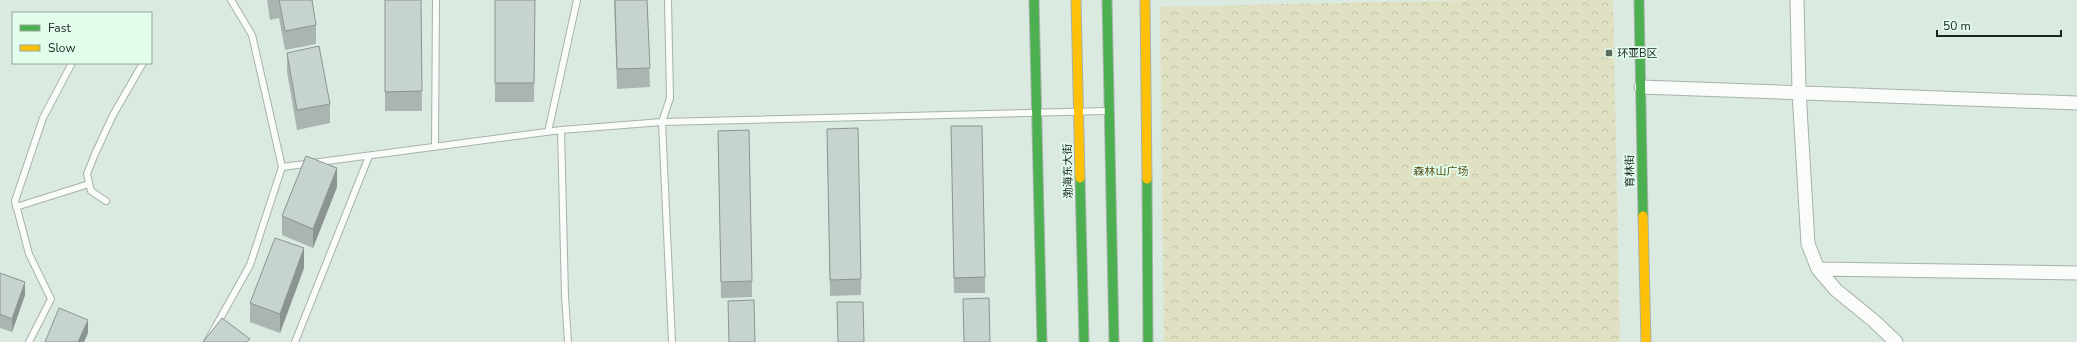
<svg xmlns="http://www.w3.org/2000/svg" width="2077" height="342" font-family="'Nunito Sans','Noto Sans SC',sans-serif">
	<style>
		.park { fill: url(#park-crowns) }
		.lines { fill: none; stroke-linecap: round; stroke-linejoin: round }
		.lane-casing { stroke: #a6b2aa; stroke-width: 8 }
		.street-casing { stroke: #a6b2aa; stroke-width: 15 }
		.fast-casing { stroke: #a6b2aa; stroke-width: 11 }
		.slow-casing { stroke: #a6b2aa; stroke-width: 11 }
		.lane { stroke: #fafcfa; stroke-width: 6 }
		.street { stroke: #fafcfa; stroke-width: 13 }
		.fast { stroke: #4caf50; stroke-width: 9 }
		.slow { stroke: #ffc107; stroke-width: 9 }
		.wall { fill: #aab5b1 }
		.shaded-wall { fill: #8b9490 }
		.building { fill: #c6d3ce; stroke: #8b9490 }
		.poi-dot { fill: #5e6962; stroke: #e2fdec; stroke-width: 1.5 }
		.labels { text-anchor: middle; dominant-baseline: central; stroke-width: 3.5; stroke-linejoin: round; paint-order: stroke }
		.poi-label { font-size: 11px; fill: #1a241e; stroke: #e2fdec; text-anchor: start }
		.street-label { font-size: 11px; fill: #1a241e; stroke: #e2fdec }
		.park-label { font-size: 11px; fill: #5b501a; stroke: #e2fdec }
	</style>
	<defs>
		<pattern id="park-crowns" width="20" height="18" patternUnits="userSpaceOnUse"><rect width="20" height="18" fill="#e0e1c2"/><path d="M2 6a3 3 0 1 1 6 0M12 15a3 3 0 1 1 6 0" fill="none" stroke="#c0c1a6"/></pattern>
	</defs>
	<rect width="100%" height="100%" fill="#dbeae0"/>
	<path class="park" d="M1480 0H1613L1620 342H1164L1160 7Z"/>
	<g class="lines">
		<g class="lane-casing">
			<path id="lane" d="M668 0 670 98 662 122 672 342
				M561 130 565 296 568 342
				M548 132 577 0
				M435 147 436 0
				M282 167 561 130 662 122 1105 111
				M106 201 91 191 87 174 95 154 113 115 143 63
				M16 207 89 184
				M29 342 51 299 29 254 15 201 43 118 72 63
				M207 342 250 265 282 167 252 35 231 0
				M295 342 369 156"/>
		</g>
		<g class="street-casing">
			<path id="street" d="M1797 0 1799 91 1808 244 1818 269 1836 290 1874 321 1896 342
				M1641 87 2077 103
				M1818 269 2077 273"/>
		</g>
		<g class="fast-casing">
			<path id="fast" d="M1034 0 1042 342
				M1107 0 1114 342
				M1639 0 1643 216
				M1080 178 1084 342
				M1147 179 1148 342"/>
		</g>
		<g class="slow-casing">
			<path id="slow" d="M1076 0 1080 178
				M1145 0 1147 179
				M1643 216 1646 342"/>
		</g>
		<use href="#lane" class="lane"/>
		<use href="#street" class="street"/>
		<use href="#fast" class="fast"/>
		<use href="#slow" class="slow"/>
	</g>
	<path class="wall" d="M267 0H312L316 25V44L285 50 279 18 270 20Z
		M385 0H421L422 111H385Z
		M495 0H535L534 102H495Z
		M614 0H647L650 87 617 89Z
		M287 53 330 104V123L297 130 287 72Z
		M951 126 985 277V293H954Z
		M827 129 861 279V295L830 296Z
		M718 131 752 281V297L721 298Z
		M337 187 313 248 282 235V216Z
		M304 268 280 333 250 322V303Z
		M0 273 25 295 12 332 0 328Z"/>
	<path class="shaded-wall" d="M337 168V187L313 248V229Z
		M304 248V268L280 333V314Z
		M25 282V295L12 332V319Z
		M88 320V333L84 342H78Z"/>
	<path class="building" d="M279 0H312L316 25 285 31Z
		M385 0H421L422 91 385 92Z
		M495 0H535L534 83H495Z
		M615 0H647L650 68 617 69Z
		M319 46 330 104 297 110 287 53Z
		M951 126H982L985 277 954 278Z
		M858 128 861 279 830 280 827 129Z
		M749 130 752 281 721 282 718 131Z
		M306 156 337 168 313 229 282 216Z
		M275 238 304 248 280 314 250 303Z
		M0 273 25 282 12 319 0 314Z
		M989 298 990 342H964L963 299Z
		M754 300 755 342H729L728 301Z
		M837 302H863L864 342H838Z
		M59 308 88 320 78 342H45Z
		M222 318 250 339 247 342H203Z"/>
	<rect class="poi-dot" x="1605" y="49" width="8" height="8" rx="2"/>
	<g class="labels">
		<g class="poi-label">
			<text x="1617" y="53">环亚B区</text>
		</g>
		<g class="street-label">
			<text transform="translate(1068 171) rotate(-91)">渤海东大街</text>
			<text transform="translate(1630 171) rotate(-91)">育林街</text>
		</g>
		<g class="park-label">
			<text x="1441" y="171">森林山广场</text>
		</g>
	</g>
	<rect x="12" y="12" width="140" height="52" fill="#e2fdec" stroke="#92a69a"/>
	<rect x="20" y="25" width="20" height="6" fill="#4caf50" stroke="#92a69a"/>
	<text x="48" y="32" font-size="12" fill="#1a241e">Fast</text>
	<rect x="20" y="45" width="20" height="6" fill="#ffc107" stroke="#92a69a"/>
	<text x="48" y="52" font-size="12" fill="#1a241e">Slow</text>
	<path d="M1937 30v6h124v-6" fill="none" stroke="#1a241e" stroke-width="2"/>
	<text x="1943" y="30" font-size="12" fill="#1a241e" stroke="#e2fdec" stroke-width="3" paint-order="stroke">50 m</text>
</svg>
